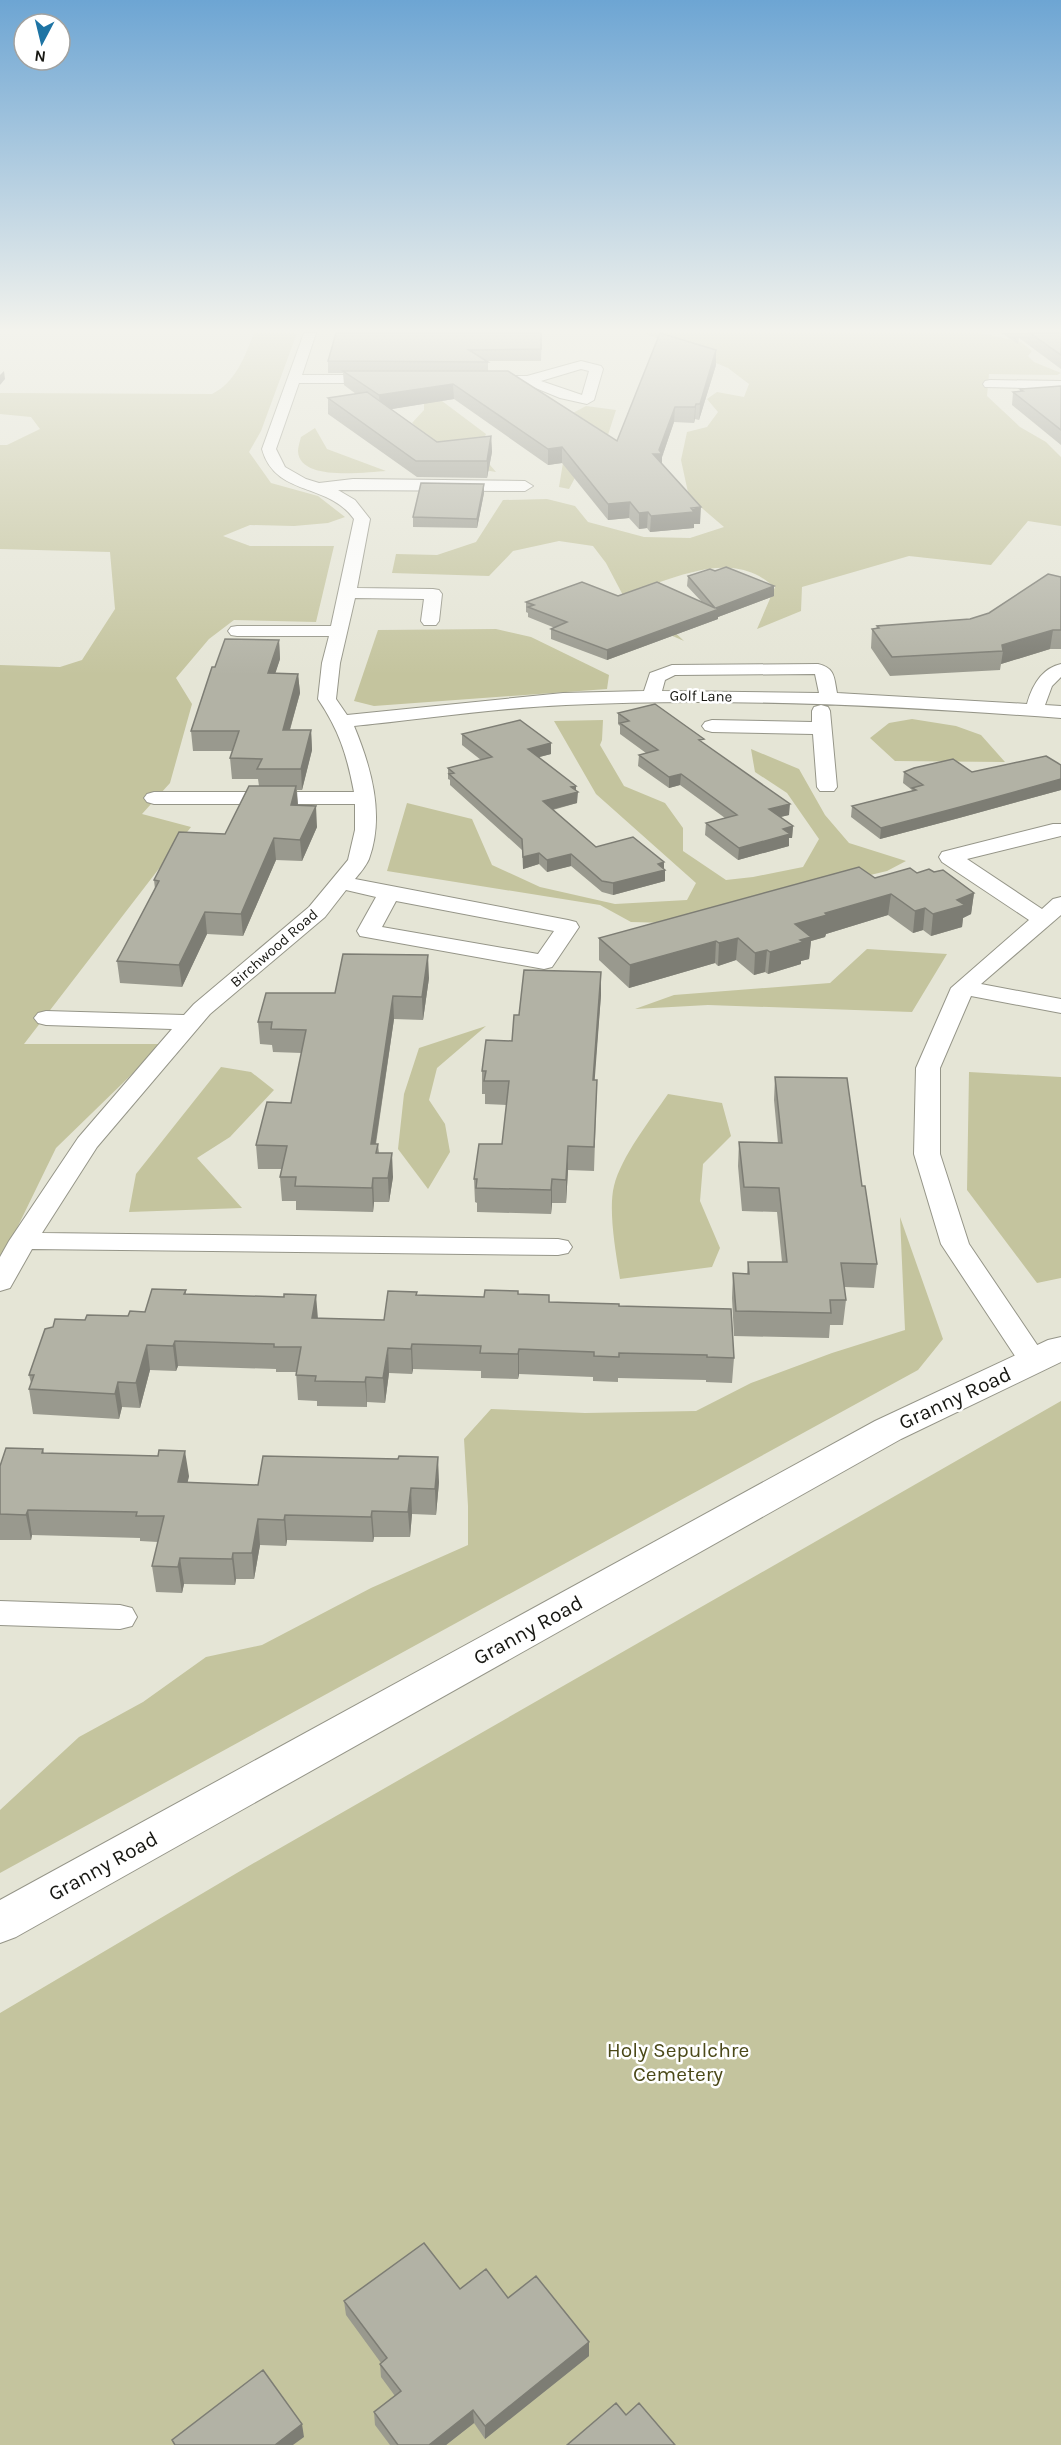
<svg xmlns="http://www.w3.org/2000/svg" width="1061" height="2445" font-family="Karla,sans-serif">
	<style>
		.green { fill: #c4c49e }
		.lines { fill: none; stroke-linecap: round; stroke-linejoin: round }
		.minor-casing { stroke: #959588; stroke-width: 2 }
		.tertiary-casing { stroke: #959588; stroke-width: 2 }
		.minor { fill: #fff; fill-rule: evenodd }
		.tertiary { fill: #fff; fill-rule: evenodd }
		.wall { fill: #99998e }
		.shaded-wall { fill: #7d7d74 }
		.building { fill: #b2b2a5; stroke: #7d7d74; stroke-width: 1.5 }
		.labels { text-anchor: middle; dominant-baseline: central; stroke-width: 5; stroke-linejoin: round; paint-order: stroke }
		.far-street-label { font-size: 15px; fill: #171712; stroke: #fff }
		.near-street-label { font-size: 21px; fill: #171712; stroke: #fff }
		.near-park-label { font-size: 21px; fill: #4b4919; stroke: #fff }
	</style>
	<rect width="100%" height="100%" fill="#e5e5d6"/>
	<path class="green" d="M254 333H297L261 431 249 452 271 483 318 496 345 517 328 523 294 526 250 525 223 536 250 546H334L316 622 234 620 209 639 176 678 192 704 170 783 142 814 191 827 24 1044H163L56 1148 0 1263V665L60 667 82 660 115 609 110 552 0 549V445H7L40 429 31 417 0 414V393L212 394C236 382 245 356 254 333Z
		M644 333H981L1021 342 1032 351 1028 356 1034 362 1061 373 1057 375 989 374 987 396 1020 427 1046 442 1061 457V526L1028 521 991 565 909 556 802 587 801 611 757 629 775 587C769 583 762 577 755 574 725 560 689 572 660 582L654 604 665 623 684 641 636 620 606 563 593 546 559 541 513 551 489 576 392 573 396 554 437 555 476 542 503 500 547 499 575 506 588 522 644 537 690 538 724 527 689 497 681 460 687 432 707 427 718 412 707 399 717 392 744 397 749 384 728 368Z
		M424 399 442 401 486 434 479 452 496 472 461 466 412 423 424 410Z
		M586 406 616 410 607 438 585 459 569 489 559 487 571 414Z
		M315 428 327 449 386 471C366 472 299 482 298 451 298 447 300 441 301 437Z
		M496 629 531 637 609 675 607 689 374 706 354 701 378 630Z
		M912 719 956 726 981 735 1005 762 895 761 870 738 889 723Z
		M603 720 602 740 600 745 624 786 665 803 683 828V851L726 880 753 877 803 867 819 839 787 793 755 772 751 749 799 769 825 815 849 843 906 861 887 871 669 923 631 922 600 905 387 871 407 803 472 819 492 865 540 887 615 904 687 900 696 883 596 794 554 721Z
		M867 949 947 954 912 1012 708 1005 635 1009 674 995 830 983Z
		M486 1026 437 1068 429 1100 445 1124 450 1152 428 1189 398 1149 404 1094 419 1048Z
		M221 1067 251 1072 274 1090 230 1137 197 1158 242 1208 129 1212 136 1174Z
		M969 1072 1061 1077V1278L1037 1283 967 1190Z
		M668 1094 722 1103 731 1136 703 1164 700 1201 720 1248 712 1267 620 1279C616 1254 608 1210 614 1186 621 1157 651 1119 668 1094Z
		M900 1217 943 1339 918 1370 0 1873V1810L79 1737 143 1702 206 1657 262 1645 371 1588 468 1545V1506L464 1439 491 1409 585 1413 696 1411 751 1383 832 1353 905 1330Z
		M1061 1401V2445H0V2013L247 1867Z"/>
	<g class="lines">
		<g class="minor-casing">
			<path id="minor" d="M304 333H316L302 375H380L387 379 380 383H299L276 449 285 467 306 479 319 483 353 479 525 481 533 486 525 491 338 490 355 500 370 519 357 588 433 589 439 590 442 594 439 621 436 625H424L421 621 424 599 355 598 340 663 336 699 347 715 563 693 644 691 650 673 672 665 818 664C835 668 834 677 837 693L1027 704C1032 686 1042 668 1061 664V677L1052 686 1045 705 1061 706V718C896 706 731 697 566 705 495 708 424 719 354 726 371 767 385 815 369 859 366 866 360 873 355 879L568 920 576 922 579 927 552 967 544 969 360 936 357 931 376 897 346 890 325 917 210 1014 97 1147 42 1233 558 1239 568 1241 572 1247 568 1253 558 1255 32 1249 10 1288 0 1291V1257L9 1241 78 1138 172 1029 46 1025 38 1023 34 1018 38 1013 46 1011 184 1015 194 1004 309 907 348 860 355 830V804H154L147 802 144 798 147 794 154 792H354C347 755 339 730 318 699L322 663 329 636H237L231 635 228 631 231 627 237 626H331L354 519C328 482 275 497 262 449ZM815 674 819 693 662 691 665 680 675 675ZM396 901 554 931 538 954 382 927Z
				M581 361 601 366 603 369 594 400 587 404 560 398 526 384H487L480 380 487 376H527ZM581 369 589 371 582 395 541 381Z
				M990 380 1061 381V389L985 387 983 384 985 381Z
				M821 705 828 707 830 711 837 787 834 791H820L817 787 813 734 712 732 705 730 702 726 705 722 712 720 812 722V711L814 707Z
				M1053 824H1061V836L967 859 1042 909 1053 899 1061 897V915L981 984 1061 999V1013L971 996 940 1068V1154L969 1244 1048 1361 1043 1368 1033 1370 1023 1368 941 1244 914 1154 916 1068 951 988 1029 920 942 862 939 857 942 852Z
				M0 1601 120 1605 132 1608 137 1617 132 1626 120 1629 0 1625Z"/>
		</g>
		<g class="tertiary-casing">
			<path id="tertiary" d="M1061 1337V1362L901 1439 16 1937 0 1943V1900L875 1421 1048 1340Z"/>
		</g>
		<use href="#minor" class="minor"/>
		<use href="#tertiary" class="tertiary"/>
	</g>
	<path class="wall" d="M542 333 541 361H487L488 362V371L617 441 716 365 699 420 695 419 694 423 674 422 662 457V465L700 524H694V528L650 532 647 528 639 529 629 518 608 520 562 463 548 465 454 399 391 409 437 442 491 436 492 452 487 478 417 477 328 414V398L356 394 344 385 343 373H328V361Z
		M1001 333H1061V369L1019 338 1018 344Z
		M1061 386V445L1012 405 1013 392 1020 391V389Z
		M484 493 477 528 413 527V517Z
		M688 576 774 596 718 617V619L607 660 551 639V629L555 628 528 617V613L526 612V602L618 596 701 601 687 586Z
		M1061 577V649H1050L1001 664 1000 670 890 676 871 648 872 629H876L877 626 970 619 989 613Z
		M279 640 280 659 275 673 298 674 300 693 290 730H311L312 750 302 790H297L298 805 317 827 302 861 276 860 243 936 207 934 182 987 120 983 117 961 155 889 154 880 225 834 259 786 258 779H232L230 758 233 751H193L191 731 215 667Z
		M618 713 704 744 789 815 780 817 793 826 792 838H789V846L738 860 705 835 706 823 725 818 680 785 669 788 638 766 639 755 646 753 620 734V726L618 724Z
		M462 734 551 743V754L539 757 576 791 577 803 553 810 596 847 664 869 665 881 613 895 602 892 571 866 547 872 539 864 523 869 522 850 450 785V780L448 779V768L481 760 462 745Z
		M1061 765V790L959 818 880 839 851 817 852 806 912 791V790L903 783 904 772H972Z
		M934 872 974 893 971 914 963 918 962 927 931 936 923 930 913 933 888 915 826 934 825 937 811 941 809 959 801 961V964L768 974 765 972 754 975 736 960 718 966 715 963 629 988 599 960V938L875 878 917 873Z
		M601 972V995L594 1080H597L594 1171 568 1170 566 1203H552L551 1214 477 1212V1203L475 1202 474 1179 502 1144 507 1105 485 1104V1094H482V1071L512 1041 519 1015Z
		M429 978 423 1020 394 1019 376 1144H378L379 1153 393 1177 389 1202H374L373 1212 296 1210V1201H282L280 1177 282 1169H258L256 1145 291 1103 302 1053 273 1052 272 1045 260 1044 258 1022 335 993Z
		M775 1077 862 1186 877 1264 874 1288 844 1287 846 1300 843 1325H830L829 1338 734 1336 732 1298 733 1273 747 1274 748 1262H782L777 1212 742 1211 738 1166 739 1142 778 1143 774 1100Z
		M186 1290V1294L318 1319 384 1320 417 1295 484 1297 518 1294 549 1302 619 1306 734 1358 732 1383 706 1382V1380L618 1378V1382L593 1381V1377L519 1374 518 1379 481 1378V1371L413 1369 412 1374 389 1373 385 1403 367 1402V1407L317 1406V1401L298 1400 296 1372H276V1369L178 1366 176 1371 150 1370 140 1408 122 1407 119 1419 33 1414 29 1389 31 1383 29 1375 85 1320 128 1316 145 1312Z
		M43 1449 44 1453 189 1476 187 1483 258 1485 439 1482 436 1515 412 1514 410 1537H374L373 1542 287 1540 286 1546 260 1545 254 1579H236L235 1585 184 1584 182 1593 156 1592 152 1566 158 1542 140 1541V1538L32 1535 31 1540H0V1466Z
		M460 2289 508 2298 589 2342V2356L485 2439 474 2423 446 2445H390L375 2425 374 2412 395 2396 381 2377 380 2364 381 2363 346 2315 344 2301Z"/>
	<path class="shaded-wall" d="M716 350V365L699 420 700 404Z
		M4 371 5 379 0 385V375Z
		M453 384 454 399 380 411 379 395Z
		M696 404 695 419 694 423 695 407Z
		M675 407 674 422 662 457V469L653 454 659 450Z
		M491 436 492 452 487 478V461Z
		M562 447V463L548 465V449Z
		M484 484V493L477 528V519Z
		M630 502 629 518 608 520V504Z
		M701 507 700 524H694V528L650 532 651 516Z
		M648 512 647 528 639 529V513Z
		M774 586V596L718 617V619L607 660V650Z
		M1053 630 1050 649 1001 664 1003 651 1002 645Z
		M279 640 280 659 269 693 268 673Z
		M298 674 300 693 284 750 283 730Z
		M311 730 312 750 302 790 301 769Z
		M551 743V754L528 760V749Z
		M681 774 680 785 669 788V777Z
		M1061 779V790L959 818 880 839 881 828Z
		M296 786 298 806 291 805Z
		M576 786V792H578L577 803 542 812 543 801 571 787Z
		M790 804 789 815 768 820 769 809Z
		M316 806 317 827 302 861 300 840Z
		M793 826 792 838H789V846L738 860 739 848 783 829Z
		M274 838 276 860 243 936 241 914Z
		M539 853V864L523 869V857Z
		M571 854V866L547 872V860Z
		M664 862V870H665V881L613 895V883L658 864Z
		M974 893 971 914 963 918 962 927 931 936 933 914 957 900Z
		M891 894 888 915 826 934 825 937 811 941 809 959 801 961V964L768 974 770 952 795 924 825 913Z
		M925 908 923 930 913 933 915 911Z
		M205 912 207 934 182 987 179 965Z
		M738 938 736 960 718 966 719 943Z
		M716 941 715 963 629 988 630 965Z
		M767 950 765 972 754 975 755 953Z
		M428 955 429 978 423 1020 422 997Z
		M601 972V995L593 1103V1080Z
		M393 996 394 1019 372 1167 371 1144Z
		M568 1146V1170L566 1203V1180Z
		M392 1153 393 1177 389 1202 388 1178Z
		M373 1178 374 1202 373 1212 372 1188Z
		M552 1179V1203L551 1214V1190Z
		M316 1295 318 1319 312 1318Z
		M175 1341 178 1366 176 1371 173 1346Z
		M412 1344 413 1369 412 1374 411 1349Z
		M147 1345 150 1370 140 1408 136 1383Z
		M388 1348 389 1373 385 1403 383 1378Z
		M519 1349V1374L518 1379V1354Z
		M366 1377 367 1402V1407L365 1382Z
		M118 1382 122 1407 119 1419 115 1394Z
		M185 1451 189 1476 182 1508 178 1482Z
		M438 1457 439 1482 436 1515 435 1489Z
		M411 1488 412 1514 410 1537 408 1512Z
		M28 1510 32 1535 31 1540 26 1515Z
		M372 1511 374 1537 373 1542 371 1517Z
		M285 1515 287 1540 286 1546 284 1520Z
		M258 1519 260 1545 254 1579 252 1553Z
		M233 1553 236 1579 235 1585 232 1559Z
		M180 1558 184 1584 182 1593 178 1567Z
		M589 2342V2356L485 2439V2426Z
		M473 2410 474 2423 446 2445H429Z
		M302 2424 304 2437 293 2445H275Z"/>
	<path class="building" d="M336 333H541V349L469 350 488 362 328 361Z
		M660 333 716 350 700 404H696L695 407H675L659 450 662 454H653L701 507 691 508 694 512 651 516 648 512 639 513 630 502 608 504 562 447 548 449 453 384 379 395 343 371H508L617 441Z
		M1030 333H1061V355Z
		M1061 386V430L1013 392 1023 391 1020 389Z
		M367 392 437 442 491 436 487 461H416L328 398Z
		M421 483 484 484 477 519 413 517Z
		M726 567 774 586 716 608 719 609 607 650 551 629 567 622 528 607 534 605 526 602 582 582 618 596 657 582 715 608 688 576 710 569 715 571Z
		M1048 574 1061 577V630H1053L1002 645 1003 651 892 657 872 629 879 628 877 626 970 619 989 613Z
		M225 639 279 640 268 673 298 674 283 730H311L301 769H257L262 759 230 758 239 731H191L212 667H215Z
		M655 704 704 739 699 740 790 804 769 809 793 826 783 829 790 834 739 848 706 823 737 815 681 774 669 777 639 755 658 750 620 723 629 721 618 713Z
		M520 720 551 743 528 749 576 786 571 787 578 792 543 801 596 847 633 837 664 862 658 864 665 870 613 883 602 881 571 854 547 860 539 853 523 857 522 839 449 774 454 773 448 768 492 757 462 734Z
		M1046 756 1061 765V779L960 807 881 828 852 806 916 790 912 788 923 785 904 772 914 768 953 759 972 772Z
		M249 786H296L291 805 316 806 300 840 274 838 241 914 205 912 179 965 117 961 159 881 154 880 179 832 225 834Z
		M859 867 875 878 910 868 917 873 929 869 934 872 943 870 974 893 957 900 965 905 933 914 925 908 915 911 891 894 825 913 827 915 795 924 811 937 800 940 803 942 770 952 767 950 755 953 738 938 719 943 716 941 630 965 599 938Z
		M343 954 428 955 422 997 393 996 371 1144H378L376 1153H392L388 1178H373L372 1188 295 1186 296 1177H280L287 1146 256 1145 267 1102 291 1103 306 1030 271 1029 272 1022H258L266 993H335Z
		M524 970 601 972 593 1080H597L594 1147 568 1146 566 1180 552 1179 551 1190 476 1188 477 1179H474L479 1144H502L509 1081H484L486 1071H482L486 1040 512 1041 514 1015H519Z
		M775 1077 847 1078 862 1186H865L877 1264 841 1263 846 1300H830L831 1313 736 1311 733 1273 749 1274 748 1262H787L779 1188 744 1187 739 1142 782 1143Z
		M152 1289 186 1290 184 1294 284 1297V1294L316 1295 312 1318 384 1320 388 1291 417 1292 416 1295 484 1297 485 1290 518 1291V1294L549 1295V1302L619 1304V1306L731 1309 734 1358 707 1357V1355L619 1353V1357L594 1356V1352L519 1349 518 1354 480 1353 481 1346 412 1344 411 1349 388 1348 383 1378 366 1377 365 1382 315 1381 316 1376 296 1375 301 1347H274V1344L175 1341 173 1346 147 1345 136 1383 118 1382 115 1394 29 1389 34 1375H29L45 1329 53 1327 55 1319 85 1320 87 1315 128 1316 130 1311 145 1312Z
		M6 1448 43 1449 42 1453 158 1456 159 1450 185 1451 178 1482 258 1485 263 1456 398 1459 399 1456 438 1457 435 1489 411 1488 408 1512 372 1511 371 1517 285 1515 284 1520 258 1519 252 1553H233L232 1559 180 1558 178 1567 152 1566 164 1516H136L137 1512 28 1510 26 1515 0 1514V1466Z
		M424 2243 460 2289 486 2269 508 2298 536 2276 589 2342 485 2426 473 2410 429 2445H398L374 2412 401 2391 380 2364 387 2358 344 2301Z
		M263 2370 302 2424 275 2445H175L172 2440Z
		M616 2403 626 2415 639 2403 675 2445H567Z"/>
	<linearGradient id="sky" x2="0" y2="1"><stop stop-color="#6da5d3"/><stop offset="0.49" stop-color="#f3f3ed"/><stop offset="1" stop-color="#f3f3ed" stop-opacity="0"/></linearGradient>
	<rect width="1061" height="675" fill="url(#sky)"/>
	<g class="labels">
		<g class="far-street-label">
			<text transform="translate(701 696) rotate(1)">Golf Lane</text>
			<text transform="translate(274 948) rotate(-41)">Birchwood Road</text>
		</g>
		<g class="near-street-label">
			<text transform="translate(955 1398) rotate(-25)">Granny Road</text>
			<text transform="translate(528 1630) rotate(-29)">Granny Road</text>
			<text transform="translate(103 1866) rotate(-29)">Granny Road</text>
		</g>
		<g class="near-park-label">
			<text x="678" y="2050">Holy Sepulchre<tspan x="678" dy="24">Cemetery</tspan></text>
		</g>
	</g>
	<g transform="translate(42 42) rotate(187)"><circle r="28" fill="#ffffff" stroke="#a2a2a0" stroke-width="1.5"/>
	<path d="M0-4.5L10 22L0 15L-10 22Z" fill="#1e74a4"/>
	<text y="-9" font-size="16" font-weight="bold" text-anchor="middle" fill="#171712">N</text>
	</g>
</svg>
